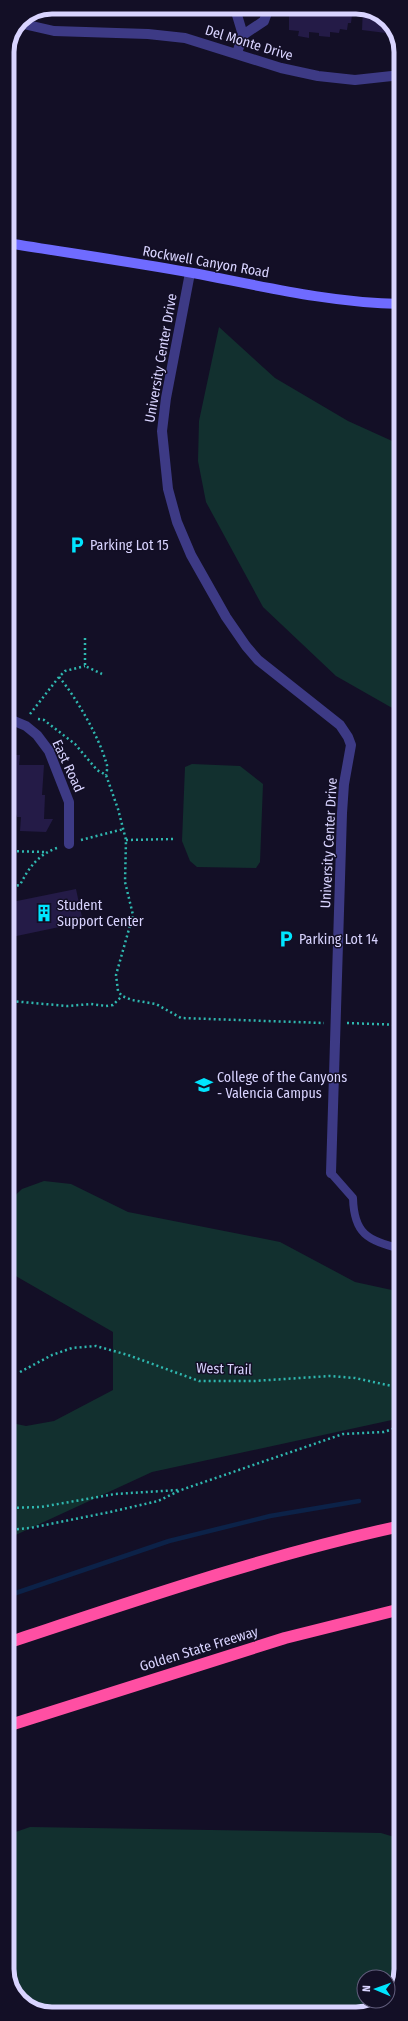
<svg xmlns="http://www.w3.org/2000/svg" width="408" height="2021" font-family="'Fira Sans Condensed',sans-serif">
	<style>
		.green { fill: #12302f }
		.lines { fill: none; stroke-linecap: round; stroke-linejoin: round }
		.stream { stroke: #0c2248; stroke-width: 4.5 }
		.building { fill: #241b47 }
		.path { stroke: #2fb8b0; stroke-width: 2.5; stroke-dasharray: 2 3; stroke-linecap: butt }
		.lane { stroke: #3d3a85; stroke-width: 8 }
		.street { stroke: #3d3a85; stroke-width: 10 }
		.secondary { stroke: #6f6bff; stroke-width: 10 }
		.highway { stroke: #ff4fa3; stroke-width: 12 }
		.labels { text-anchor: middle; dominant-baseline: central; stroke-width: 3; stroke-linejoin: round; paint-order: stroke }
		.street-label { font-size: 14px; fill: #d9d4ff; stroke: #130f26 }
		.poi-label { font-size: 14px; fill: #d9d4ff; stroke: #130f26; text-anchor: start }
		.rim { fill: none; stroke: #d9d4ff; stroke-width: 5 }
	</style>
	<rect width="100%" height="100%" fill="#130f26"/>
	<path class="green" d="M219 327 275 378 348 421 401 445V713L336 676 263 607 206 502 198 461 199 421Z
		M192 764 240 766 263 784 260 862 256 868 197 867 190 861 182 841 185 767Z
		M44 1181 71 1184 128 1212 280 1242 355 1282 401 1292V1418L152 1472 7 1539V1422L26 1426 54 1421 113 1390V1332L14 1275 7 1266V1203L22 1189Z
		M30 1827 381 1833 401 1839V1969L390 1999 388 2000V1977H364V2001H386L362 2014H46L20 2001 7 1975V1835Z"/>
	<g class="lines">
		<path class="stream" d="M7 1596 169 1541 270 1516 359 1501"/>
	</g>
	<path class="building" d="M289 7H353L351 23H348L347 30 340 29 339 33 330 32V37L319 36V33L309 32V38L298 36 299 31 289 30Z
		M363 8 388 20 394 34 362 30Z
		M7 752 14 755H20L19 765H44L42 795H45L44 819H53L46 832 20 831 21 817H17L16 814 7 823Z
		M76 889 83 922 7 938V903Z"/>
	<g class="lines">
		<path class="path" d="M85 638V666L102 674
			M59 677C76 697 99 737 106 762 108 766 107 771 106 775
			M30 714 59 677 65 671 85 666
			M38 719 44 720 75 744 97 770 106 775 118 809 126 840 125 882 133 915 116 975 118 991 122 996 132 1000 156 1004 181 1018 324 1023
			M81 840 124 829
			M126 840 174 839
			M7 851 44 852
			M7 887 20 885C29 867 39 854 57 848
			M7 999 11 1001 67 1006 91 1004 106 1006 113 1005 122 996
			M347 1023 401 1025
			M20 1372 52 1355 72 1348 96 1346 128 1355 199 1381H254L330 1376 355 1378 401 1388
			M7 1508 41 1507 115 1494 178 1490
			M7 1530 30 1528 110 1512 158 1501 181 1490 343 1434 384 1432 401 1426"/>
		<path class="lane" d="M331 1173 353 1198C354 1234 367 1240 401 1249
			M7 1378 10 1377"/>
		<path class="street" d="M240 7 237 15 243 35
			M19 23 54 31 148 34 185 38 281 68 318 76 355 80 401 75
			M237 53 243 35 264 21 269 7
			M190 273 166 398 162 431 168 489 177 522 191 555 226 617 246 646 258 660 340 725 348 737 351 745 344 784 342 813 331 1173
			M7 718 26 726 37 735 49 751 69 802V844"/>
		<path class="secondary" d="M7 243C69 253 132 262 193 273 261 286 331 303 401 304"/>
		<path class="highway" d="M7 1643C137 1600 267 1555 401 1526
			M7 1726 285 1638 401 1609"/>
	</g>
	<defs>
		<g id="parking-bare" transform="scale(1.38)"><path d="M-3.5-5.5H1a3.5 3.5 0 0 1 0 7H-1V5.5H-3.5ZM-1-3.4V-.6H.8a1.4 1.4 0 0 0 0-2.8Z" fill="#00e5ff" stroke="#130f26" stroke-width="2.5" paint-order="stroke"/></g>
		<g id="building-bare" transform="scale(1.38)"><path d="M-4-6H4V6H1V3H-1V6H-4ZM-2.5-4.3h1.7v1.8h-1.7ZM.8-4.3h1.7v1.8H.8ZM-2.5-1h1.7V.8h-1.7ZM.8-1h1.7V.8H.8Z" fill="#00e5ff" stroke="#130f26" stroke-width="2.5" paint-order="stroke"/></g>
		<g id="university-bare" transform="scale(1.38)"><path d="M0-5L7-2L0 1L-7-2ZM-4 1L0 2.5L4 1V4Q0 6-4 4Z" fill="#00e5ff" stroke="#130f26" stroke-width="2.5" paint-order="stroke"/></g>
	</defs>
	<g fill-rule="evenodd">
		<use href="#parking-bare" x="77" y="545"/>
		<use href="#building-bare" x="44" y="913"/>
		<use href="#parking-bare" x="286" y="939"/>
		<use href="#university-bare" x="204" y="1085"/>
	</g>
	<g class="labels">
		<g class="street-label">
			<text transform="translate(249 43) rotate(17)">Del Monte Drive</text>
			<text transform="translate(206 262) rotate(10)">Rockwell Canyon Road</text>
			<text transform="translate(161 358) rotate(-80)">University Center Drive</text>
			<text transform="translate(68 766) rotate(65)">East Road</text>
			<text transform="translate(329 843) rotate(-87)">University Center Drive</text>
			<text transform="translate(224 1369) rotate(2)">West Trail</text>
			<text transform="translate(199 1649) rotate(-17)">Golden State Freeway</text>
		</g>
		<g class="poi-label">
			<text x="90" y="545">Parking Lot 15</text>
			<text x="57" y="905">Student<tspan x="57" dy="16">Support Center</tspan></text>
			<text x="299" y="939">Parking Lot 14</text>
			<text x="217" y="1077">College of the Canyons<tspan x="217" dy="16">- Valencia Campus</tspan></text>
		</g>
	</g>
	<path d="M0 0H408V2021H0ZM52 14H356A38 38 0 0 1 394 52V1969A38 38 0 0 1 356 2007H52A38 38 0 0 1 14 1969V52A38 38 0 0 1 52 14Z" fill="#130f26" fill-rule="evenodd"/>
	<path class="rim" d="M52 14H356A38 38 0 0 1 394 52V1969A38 38 0 0 1 356 2007H52A38 38 0 0 1 14 1969V52A38 38 0 0 1 52 14Z"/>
	<g transform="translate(376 1989) rotate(272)"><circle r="19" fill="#130f26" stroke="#625e7d"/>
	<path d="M0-3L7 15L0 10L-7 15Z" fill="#00e5ff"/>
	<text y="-6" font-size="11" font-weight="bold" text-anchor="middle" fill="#d9d4ff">N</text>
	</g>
</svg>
